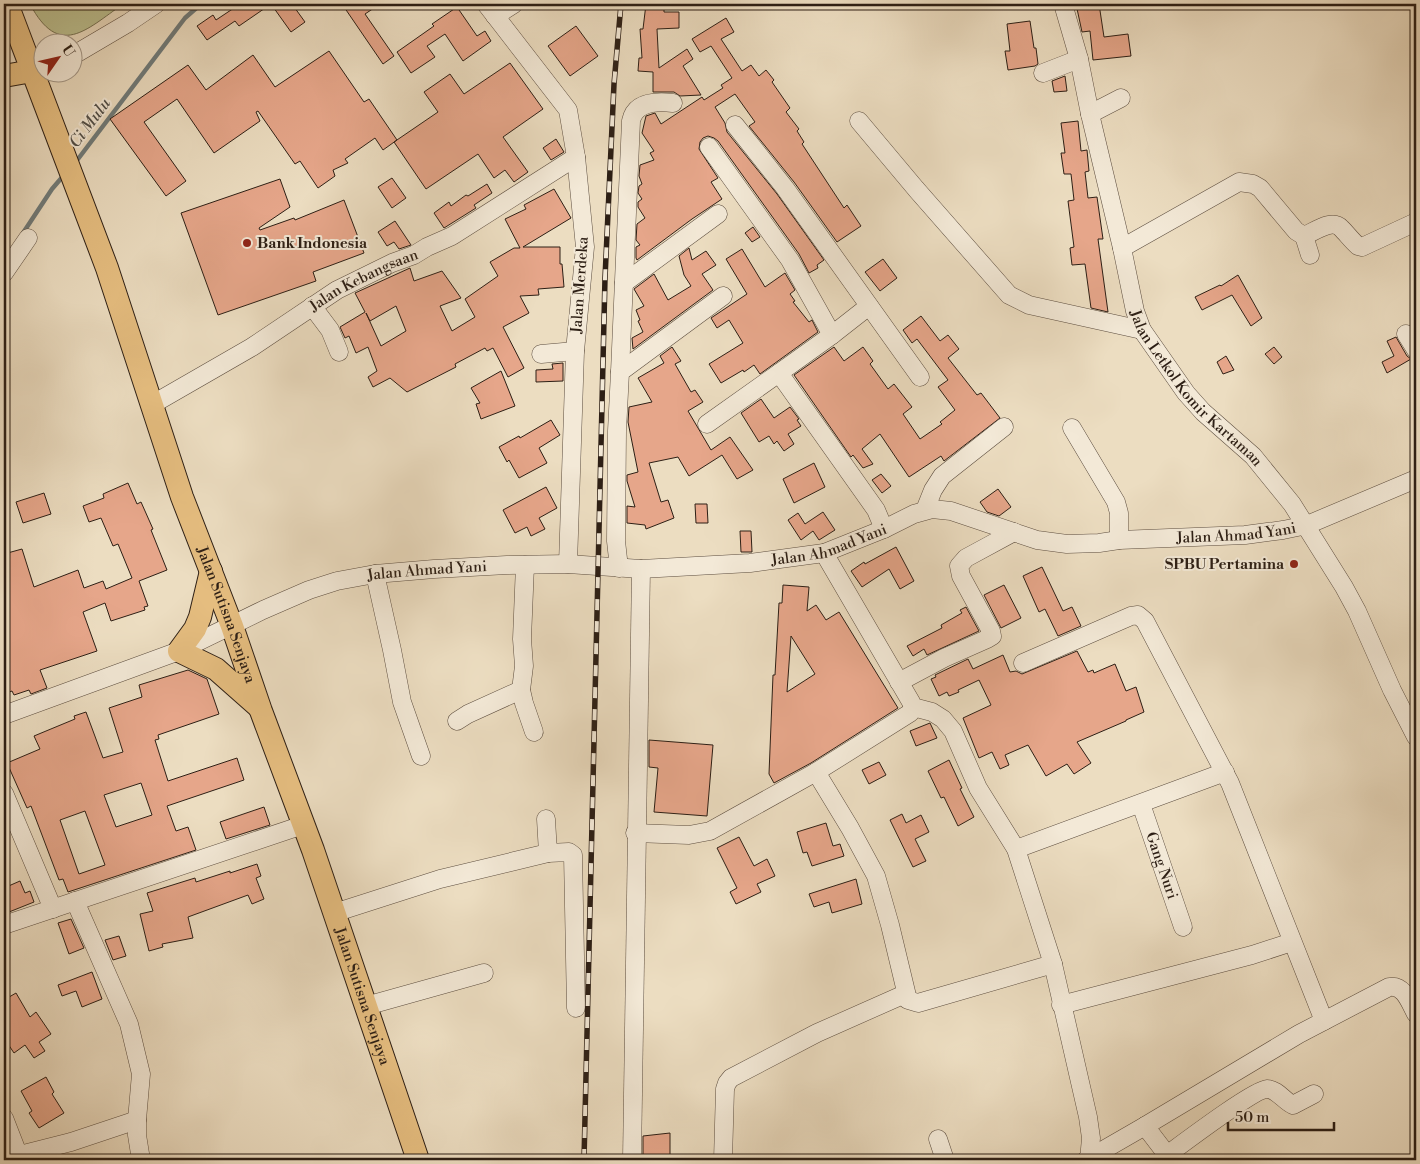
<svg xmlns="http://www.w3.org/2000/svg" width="1420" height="1164" font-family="'Libre Bodoni',serif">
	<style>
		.green { fill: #bcc090; stroke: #747052 }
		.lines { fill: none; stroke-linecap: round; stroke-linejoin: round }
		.stream { stroke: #707b7a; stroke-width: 4.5 }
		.building { fill: #e6a68a; stroke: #2d1f15; fill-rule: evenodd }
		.minor-casing { stroke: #5d4e40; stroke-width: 19 }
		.major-casing { stroke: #2d1f15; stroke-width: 24 }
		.minor { stroke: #f3e9d7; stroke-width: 18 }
		.major { stroke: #e6be80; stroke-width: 22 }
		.rail-casing { stroke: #2d1f15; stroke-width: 5.5 }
		.rail { stroke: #f3e9d7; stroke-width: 4; stroke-dasharray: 11; stroke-linecap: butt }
		.poi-dot { fill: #8f2418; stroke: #f3e9d7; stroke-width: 2 }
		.labels { text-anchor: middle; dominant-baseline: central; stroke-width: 4; stroke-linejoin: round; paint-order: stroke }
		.poi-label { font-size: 15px; font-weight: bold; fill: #2d1f15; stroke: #f3e9d7; text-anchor: start }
		.street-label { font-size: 15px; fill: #2d1f15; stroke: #f3e9d7 }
		.water-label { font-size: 16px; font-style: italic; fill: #4f4d47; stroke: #f3e9d7 }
	</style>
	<rect width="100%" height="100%" fill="#ecddc1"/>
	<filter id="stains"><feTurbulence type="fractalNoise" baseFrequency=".004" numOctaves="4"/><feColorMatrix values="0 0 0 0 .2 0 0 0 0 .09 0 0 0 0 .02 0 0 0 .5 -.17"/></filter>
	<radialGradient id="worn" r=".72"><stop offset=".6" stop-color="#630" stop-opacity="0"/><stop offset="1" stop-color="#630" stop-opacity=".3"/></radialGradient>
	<path class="green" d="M30 4H123C86 30 59 59 30 4Z"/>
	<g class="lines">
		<path class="stream" d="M75 163 185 18 201 4
			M23 233 52 189 64 175"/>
	</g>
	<path class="building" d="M240 4H292L305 22 291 32 271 4 239 26 235 21 207 40 197 26 213 15 216 20Z
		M342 4H380L365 14 394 56 383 64Z
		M646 4H664V12H679V28L657 29 659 68 687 49 693 59 683 66 701 95 680 96 674 92H653V72L638 71 639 58H642L640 29H643Z
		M1076 4H1099L1104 37 1128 34 1131 56 1093 60 1090 31 1082 32Z
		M457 7 477 36 485 31 491 41 463 61 445 34 427 46 435 57 411 73 397 52 434 26 432 24Z
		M726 18 734 32 721 39 742 71 751 65 759 76 766 70 774 80 772 82 790 108 786 112 799 129 797 131 804 142 802 144 844 208 847 205 861 226 837 242 794 182 749 126 755 122 735 94 715 107 725 123 727 132 777 194 824 260 817 265 818 268 809 273 799 254 718 141 714 138 708 136 703 138 700 142 699 149 718 178 711 182 722 199 692 219 637 260 636 258V247L640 245 636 240 637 224 645 218 638 207V202L642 199 638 193 639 186 642 184 639 176 640 165 654 160 650 153 654 151 642 133 646 116 655 113 661 124 702 97 704 100 723 88 721 85 732 78 711 46 700 52 692 39Z
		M1030 21 1034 48H1036L1038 64 1035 66 1008 70 1005 51H1010L1007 24Z
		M576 26 598 56 570 76 548 46Z
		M329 51 364 102 369 99 397 140 383 150 375 138 345 159 348 163 333 170 335 176 318 188 300 161 295 164 258 111 256 112 260 121 214 153 177 99 144 122 186 181 166 196 110 119 188 65 206 90 253 55 275 87Z
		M510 63 543 109 503 137 528 172 514 182 505 170 494 178 478 154 426 189 394 142 438 112 424 92 450 74 464 94Z
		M1065 76 1067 91 1054 92 1052 81Z
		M1078 121 1081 151 1087 150 1089 171 1085 172 1088 198 1097 197 1103 239H1098L1108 312 1091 308 1085 264 1072 265 1070 248 1074 247 1068 201 1074 200 1071 174H1064L1061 153H1065L1061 123Z
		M556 139 564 152 551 160 543 148Z
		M392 178 406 198 392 208 378 187Z
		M280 179 290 207 259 228 260 230 294 218 295 220 344 200 364 253 313 272 316 281 218 315 181 213Z
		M487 184 492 193 474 205 476 208 444 228 434 213 449 202 451 206 466 195 468 196Z
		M554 189 571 218 523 247H560V264H562L564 287 538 289 539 295 520 296 529 313 503 327 524 368 508 377 493 348 487 351 485 348 455 364 456 367 407 392 390 378 373 387 368 377 377 371 368 347 356 353 349 336 345 338 340 327 365 312 355 293 410 268 414 281 442 271 461 298 440 306 452 331 475 317 465 299 498 276 490 262 514 248H520L505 219 526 209 524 205ZM396 306 406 331 381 346 366 313 370 321Z
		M395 221 411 245 399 249 394 242 387 246 378 232Z
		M753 227 760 237 752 242 745 233Z
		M689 248 692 260 706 251 716 265 702 274 713 290 633 349 632 338 643 332 638 321 640 320 636 310 644 306 634 289 654 274 668 300 691 286 684 275 679 256Z
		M742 249 765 287 785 273 795 290 790 294 795 301 793 302 809 322 812 320 818 332 760 374 754 365 744 372 743 370 721 383 709 364 743 343 729 320 717 328 711 318 747 294 726 259Z
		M883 259 897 278 880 291 865 272Z
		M1238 275 1262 318 1251 326 1232 295 1202 310 1195 297 1220 285 1221 286Z
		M921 316 940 341 948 335 959 349 948 358 977 395 981 393 1000 418 944 461 941 456 909 477 880 434 862 449 873 464 863 468 853 455 851 457 794 375 834 347 844 361 863 347 873 361 870 364 888 389 894 384 912 407 903 414 920 439 942 424 940 422 955 410 938 387 948 380 917 339 912 343 903 330Z
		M1396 337 1407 356 1411 359 1387 373 1382 362 1394 356 1387 341Z
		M672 347 681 361 675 364 691 392 695 390 703 402 688 411 711 450 730 437 753 470 737 479 722 455 689 476 678 457 649 463 661 502 668 500 674 518 646 529 645 525 627 523V506L635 507 627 481V475L638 472 628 422 629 407 652 402 638 378 664 363 660 356Z
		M1274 347 1282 357 1274 364 1265 354Z
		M1226 356 1234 370 1223 374 1217 362Z
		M563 363V381L536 382V370L553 369 552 364Z
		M501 371 515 406 481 419 476 404 480 403 471 388Z
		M761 399 774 418 790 407 799 419 797 420 801 426 788 434 794 444 784 451 777 441 774 444 769 436 759 442 741 413Z
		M551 420 560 435 539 448 547 463 519 478 509 460 507 462 499 447 519 436 520 438Z
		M814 463 825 487 794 503 783 479Z
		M881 474 891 486 882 493 872 480Z
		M128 483 137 504 141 502 153 529 151 530 167 570 139 581 148 606 144 607 145 610 111 621 105 603 83 612 97 651 40 670 47 688 31 694 29 690 14 695 12 691 4 694V554L22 549 34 587 78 570 84 588 103 581 106 589 132 578 118 544 113 546 101 518 89 522 83 506 104 498 103 494Z
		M546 487 557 508 539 518 545 529 531 536 527 527 515 533 503 510Z
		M998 489 1011 507 999 516 987 512 980 502Z
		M44 493 51 514 23 523 16 502Z
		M695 504H707L708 523H696Z
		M823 512 835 530 819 540 813 531 801 540 788 520 798 513 805 524Z
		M740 531H751L752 552H741Z
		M896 547 914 581 900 589 889 569 862 587 851 571 864 562 865 564Z
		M1042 567 1063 611 1072 607 1081 626 1058 636 1045 609 1039 612 1023 576Z
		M783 585 809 587 807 611 816 605 826 620 839 612 898 708 811 763 774 783 769 774 773 675H775L779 603H782ZM791 636 815 674 787 692Z
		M1004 585 1021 618 1001 628 984 595Z
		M966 607 979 631 927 655 924 649 913 656 907 646 942 628 941 625 962 613 960 610Z
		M1077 651 1088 672 1093 670 1094 673 1115 664 1126 691 1136 687 1144 712 1126 720V721L1077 742 1091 763 1074 774 1067 764 1046 776 1028 745 1005 755 1009 765 1000 769 992 752 979 758 963 718 991 705 979 680 958 690 959 692 949 696 947 692 939 696 931 679 936 677 935 675 968 659 973 669 1003 655 1010 672 1016 671 1022 674Z
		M188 670 207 679 219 714 158 735 159 739 155 740 168 781 237 758 244 780 167 806 176 831 188 827 196 850 68 892 63 879 59 880 31 806 27 808 7 763 40 749 34 736 75 719 74 716 86 712 103 758 123 752 109 708 142 697 139 685ZM141 783 152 815 116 827 104 795ZM85 811 105 865 79 874 60 820Z
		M930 723 937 738 916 746 910 731Z
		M649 740 713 745 707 816 654 812 658 768 649 767Z
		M949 760 962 788 960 789 974 817 958 826 944 797 941 798 928 771Z
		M879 762 886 775 869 784 862 770Z
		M264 807 270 825 226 839 220 822Z
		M902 814 906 823 921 815 929 832 915 839 926 861 913 867 890 820Z
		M826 823 833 846 840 844 844 856 812 866 807 852 803 853 797 832Z
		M739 837 754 866 767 859 775 876 757 884 761 892 736 904 730 892 737 888 717 848Z
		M257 864 261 876 256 878 264 899 252 904 248 895 188 917 193 938 162 944 163 947 149 951 140 914 153 911 147 893 195 878 196 882 230 871V873Z
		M856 879 862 904 832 913 829 902 814 907 809 894Z
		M20 881 25 893 30 891 34 902 4 914V888Z
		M71 919 84 948 69 954 58 923Z
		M119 936 126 956 113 960 105 940Z
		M92 972 102 999 82 1007 76 991 62 996 58 985Z
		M16 993 30 1017 36 1012 51 1034 39 1042 45 1051 34 1058 25 1045 14 1053 4 1038V1000Z
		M46 1077 54 1092 52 1094 64 1113 39 1128 29 1113 32 1111 21 1091Z
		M670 1133V1159L643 1160V1136Z"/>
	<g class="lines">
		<g class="minor-casing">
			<g id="minor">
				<path d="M486 4 568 110 576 157 585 247 575 351 568 564"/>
				<path id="s1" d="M1063 4 1079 59 1090 114 1122 248 1135 311 1142 330 1186 393 1203 412 1253 456 1292 504 1344 587 1357 611 1392 690 1416 737"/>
				<path d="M495 16 514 4"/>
				<path d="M72 56 128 23 156 4"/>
				<path d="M1043 73 1079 59"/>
				<path d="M1090 114 1121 98"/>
				<path d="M859 121 916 189 1009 295 1029 305 1142 330"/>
				<path d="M735 125 785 188 920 377"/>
				<path d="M709 147 790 260 832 335"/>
				<path d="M1304 236 1310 255"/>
				<path d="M1122 248 1239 182 1253 184 1260 188 1296 231 1304 236C1314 232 1332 218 1341 228 1347 234 1352 241 1358 246L1362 247 1416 222"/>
				<path d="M4 273 28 238"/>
				<path d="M624 283 718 214"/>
				<path d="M312 306 330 330 339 352"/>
				<path d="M869 306 832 335 779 373 876 510 884 529"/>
				<path d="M1406 334 1416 350"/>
				<path d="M541 354 575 351"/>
				<path d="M620 372 631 121C635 102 656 101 673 103"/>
				<path id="s2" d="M153 404 252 347 337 290 392 263 414 255 427 247 452 236 576 157"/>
				<path d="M707 424 779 373"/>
				<path d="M1072 428 1116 502 1119 513V540"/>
				<path d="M925 510 933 490 942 476 1004 427"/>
				<path d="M824 553 911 702 913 707 932 712 943 719 953 731 978 788 1016 849 1053 964 1088 1117 1091 1138 1089 1160"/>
				<path d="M525 565 522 639 524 666 521 690 524 703 534 732"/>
				<path d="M619 568 616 541 617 431 620 372 723 296"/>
				<path d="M375 574 392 650 402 702 421 756"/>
				<path d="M1023 663 1131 616 1138 615 1145 621 1230 783 1324 1021"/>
				<path d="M899 682 944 658 987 639 992 636 991 631 961 576 959 566 966 558 1014 532"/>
				<path id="s3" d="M4 715 179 651 263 610 309 590 337 581 375 574 434 569 507 565 568 564 641 569 750 563 824 553 884 529 914 514 932 509 951 511 1037 540 1067 544 1099 543 1119 540 1245 535 1283 530 1307 525 1416 479"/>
				<path d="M457 721 468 714 521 690"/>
				<path d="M816 772 850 828 876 876 890 925 908 1000 918 1003 1053 964"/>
				<path d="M4 793 53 909"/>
				<path id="s4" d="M1141 804 1183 927"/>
				<path d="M635 833 689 835 710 831 816 772 910 713 913 707"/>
				<path d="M1016 849 1225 772"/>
				<path d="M548 853 569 852 573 855 576 1008"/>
				<path d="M75 901 129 1024 141 1074 137 1120V1135L141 1160"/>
				<path d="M334 913 440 879 548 853 546 819"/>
				<path d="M4 925 303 825"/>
				<path d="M1061 1005 1252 955 1292 942"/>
				<path d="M366 1006 484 973"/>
				<path d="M4 1118 18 1154"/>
				<path d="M1145 1126 1299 1034 1389 987C1404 984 1410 1003 1416 1014"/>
				<path d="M938 1139 945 1160"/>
				<path d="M1167 1155C1182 1144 1255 1089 1267 1089 1277 1089 1285 1102 1293 1105L1314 1094"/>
				<path d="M4 1159 71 1142 137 1120"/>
				<path d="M632 1160 641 569"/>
				<path d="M723 1160 725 1089 727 1083 731 1078 817 1033 905 994"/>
				<path d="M1086 1160 1145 1126 1171 1160"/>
			</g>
		</g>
		<g class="major-casing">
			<g id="major">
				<path id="s5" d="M7 4 107 268 182 497 232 626 261 711 313 850 418 1160"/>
				<path d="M4 76 32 71"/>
				<path d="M211 571 200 617 195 629 179 651 216 669 259 707"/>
			</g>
		</g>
		<use href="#minor" class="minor"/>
		<use href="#major" class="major"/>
		<g class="rail-casing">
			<path id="rail" d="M584 1160 605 278 614 84 621 4"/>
		</g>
		<use href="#rail" class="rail"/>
	</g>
	<g class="poi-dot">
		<circle cx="247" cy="243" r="5"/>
		<circle cx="1294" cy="564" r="5"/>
	</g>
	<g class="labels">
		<g class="poi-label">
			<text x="257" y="243">Bank Indonesia</text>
			<text x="1284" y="564" text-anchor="end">SPBU Pertamina</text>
		</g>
		<g class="street-label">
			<text stroke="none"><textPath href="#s2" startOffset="245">Jalan Kebangsaan</textPath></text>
			<text transform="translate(580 285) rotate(-86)">Jalan Merdeka</text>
			<text stroke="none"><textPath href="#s1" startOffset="415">Jalan Letkol Komir Kartaman</textPath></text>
			<text stroke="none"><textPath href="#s3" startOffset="1275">Jalan Ahmad Yani</textPath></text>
			<text stroke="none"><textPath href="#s3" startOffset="855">Jalan Ahmad Yani</textPath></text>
			<text stroke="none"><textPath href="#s3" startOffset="450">Jalan Ahmad Yani</textPath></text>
			<text stroke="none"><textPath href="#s5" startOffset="649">Jalan Sutisna Senjaya</textPath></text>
			<text stroke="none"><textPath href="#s4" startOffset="65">Gang Nuri</textPath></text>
			<text stroke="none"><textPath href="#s5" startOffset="1054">Jalan Sutisna Senjaya</textPath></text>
		</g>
		<g class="water-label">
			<text transform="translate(90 123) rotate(-53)">Ci Mulu</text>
		</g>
	</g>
	<rect width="1420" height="1164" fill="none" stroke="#ecddc1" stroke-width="20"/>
	<rect x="5" y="5" width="1410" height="1154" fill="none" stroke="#2d1f15" stroke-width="2.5"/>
	<rect x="10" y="10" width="1400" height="1144" fill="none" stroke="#2d1f15"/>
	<g transform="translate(58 58) rotate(56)"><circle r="24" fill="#f3e9d7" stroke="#a49889"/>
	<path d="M0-4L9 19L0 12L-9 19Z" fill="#8f2418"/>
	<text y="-8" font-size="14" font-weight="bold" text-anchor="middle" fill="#2d1f15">U</text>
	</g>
	<path d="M1228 1122v8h106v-8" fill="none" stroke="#2d1f15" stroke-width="2.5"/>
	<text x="1235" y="1122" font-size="15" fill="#2d1f15" stroke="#f3e9d7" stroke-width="4" paint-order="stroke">50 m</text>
	<rect width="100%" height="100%" filter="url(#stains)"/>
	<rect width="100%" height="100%" fill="url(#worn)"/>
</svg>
